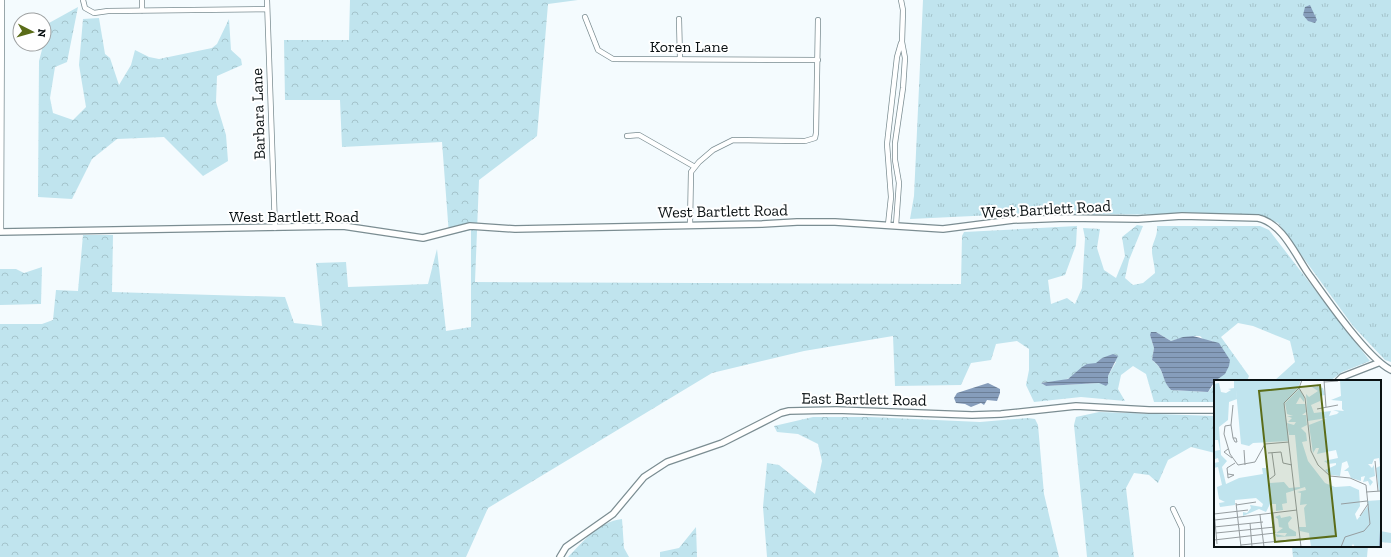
<svg xmlns="http://www.w3.org/2000/svg" width="1391" height="557" font-family="'Zilla Slab',serif">
	<style>
		.grass { fill: url(#grass-tufts) }
		.forest { fill: url(#forest-crowns); fill-rule: evenodd }
		.water { fill: url(#water-rules) }
		.lines { fill: none; stroke-linecap: round; stroke-linejoin: round }
		.minor-casing { stroke: #7b8d92; stroke-width: 6 }
		.tertiary-casing { stroke: #7b8d92; stroke-width: 8 }
		.minor { stroke: #fff; stroke-width: 4.5 }
		.tertiary { stroke: #fff; stroke-width: 5.5 }
		.labels { text-anchor: middle; dominant-baseline: central; stroke-width: 4; stroke-linejoin: round; paint-order: stroke }
		.street-label { font-size: 16px; fill: #0a1113; stroke: #fff }
		.inset-river { fill: none; stroke: #869dbb; stroke-width: 2 }
		.inset-road { fill: none; stroke: #969da0; stroke-width: 1 }
		.view { fill: #5a6c18; fill-opacity: 0.15; stroke: #5a6c18; stroke-width: 2 }
		.inset-edge { fill: none; stroke: #0a1113; stroke-width: 2 }
	</style>
	<defs>
		<pattern id="grass-tufts" width="24" height="20" patternUnits="userSpaceOnUse"><rect width="24" height="20" fill="#c0e4ee"/><path d="M3 7l-1-3M5 7V3M7 7l1-3M15 17l-1-3M17 17v-4M19 17l1-3" fill="none" stroke="#a4c3cb"/></pattern>
		<pattern id="forest-crowns" width="20" height="18" patternUnits="userSpaceOnUse"><rect width="20" height="18" fill="#c0e4ee"/><path d="M2 6a3 3 0 1 1 6 0M12 15a3 3 0 1 1 6 0" fill="none" stroke="#a4c3cb"/></pattern>
		<pattern id="water-rules" width="6" height="5" patternUnits="userSpaceOnUse"><rect width="6" height="5" fill="#869dbb"/><path d="M0 2.5h6" fill="none" stroke="#6c7f97"/></pattern>
	</defs>
	<rect width="100%" height="100%" fill="#f4fbfe"/>
	<path class="grass" d="M923 0H1391V362L1385 360 1353 326 1278 223 1258 215 1015 214 910 219 914 196Z"/>
	<path class="forest" d="M350 0H578L548 4 537 136 479 180 475 282 961 284 962 236 964 232 1077 226 1076 245 1065 275 1048 280 1051 304 1067 298 1075 304 1082 288 1085 238 1083 228 1100 229 1097 248 1104 270 1116 278 1125 256 1122 237 1137 225 1143 226 1129 260 1125 278 1133 285 1143 283 1155 273C1155 266 1152 257 1152 251 1152 242 1158 237 1157 226H1260L1269 230 1370 361 1342 372 1330 381H1274L1295 362 1290 341 1253 326 1238 323 1221 337 1249 376 1247 381H1217L1218 379 1213 341 1204 340 1200 336C1189 336 1181 338 1171 341L1156 332 1150 335 1154 348 1152 360C1166 371 1160 377 1171 390L1208 392 1215 384V402H1154L1146 374 1133 366 1121 375 1118 389 1125 401 1081 397 1034 402 1026 385 1029 370V349L1017 341 996 344 991 360 971 363 961 385 895 386 893 336 804 351 712 373 488 508 466 557H0V324H42L53 320 56 290 78 291 83 235H113L112 292 285 297 294 323 322 326 316 263 346 262 348 287 428 284 437 249 446 331 471 327V230L449 235 442 142 342 147 340 100H285L284 40H349ZM1102 358 1116 362 1108 376V384L1099 383 1046 386 1041 383C1049 381 1062 383 1069 378 1078 373 1084 364 1096 364Z
		M78 7 67 62 55 67 50 98 53 113 73 120 86 107 79 65 83 19 99 18 105 54 110 58 119 85 131 65 135 50 149 57 159 59 212 48 217 44 229 19 231 50 241 59 242 65 217 76 216 102 226 135 228 161 203 176 164 137 117 139 92 159 72 199 38 197 39 61 49 23Z
		M42 267 41 304 0 305V269H16L24 273Z
		M1099 412 1215 416V453L1191 447 1168 460 1158 483 1149 475 1134 473 1126 488 1134 557H1087L1074 425 1076 417Z
		M813 417H870L980 422 1028 418 1035 419 1038 425 1044 494 1059 557H767L763 507 767 463 779 465 815 494 822 461 818 444 798 434 777 432 774 426Z
		M622 519 624 548 629 557H568C584 541 598 522 622 519Z
		M696 527 697 557H660V552L679 548Z
		M1380 531 1391 533V543L1380 542Z
		M1284 546H1368L1367 557H1293L1292 547Z"/>
	<path class="water" d="M1310 5 1317 20 1315 23 1308 21 1303 15 1305 7Z
		M1151 332H1156L1171 341 1183 337 1193 336 1219 343 1230 360 1229 366 1225 374 1215 381 1208 392 1171 390C1160 378 1166 370 1152 360L1154 348 1150 335Z
		M1113 354 1118 356 1108 376V384L1106 386 1099 383 1046 386 1041 383 1068 379 1082 367 1087 364 1096 363 1102 358Z
		M988 383 1000 389V393L997 401 987 400 984 405 981 403 971 407 965 404 956 403 954 398 957 393Z"/>
	<g class="lines">
		<g class="minor-casing">
			<path id="minor" d="M83 0 85 8 94 13 108 11 267 9
				M142 0V11
				M267 0 275 228
				M585 17 598 50 613 59 818 60
				M679 19 680 59
				M627 136 639 135 695 167
				M690 225 691 172 699 162 713 150 733 140 805 141 815 138 816 133 818 20
				M888 225 891 197 887 144 897 57 901 43
				M896 225 899 183 895 160V143L903 88 905 58 902 42 903 10 901 0
				M1 232 2 0
				M1173 509 1182 528V557"/>
		</g>
		<g class="tertiary-casing">
			<path id="tertiary" d="M0 232 343 226 423 238 470 226 515 229 762 224 797 222H835L943 229 1013 220 1066 218 1138 219 1182 216 1258 218C1282 223 1295 254 1308 273 1325 297 1367 358 1391 370
				M1338 381 1342 377 1378 363
				M560 557 566 547 613 514 644 477 667 462 722 443 781 413 789 411 836 410 972 415 1001 414 1076 406 1149 410H1215"/>
		</g>
		<use href="#minor" class="minor"/>
		<use href="#tertiary" class="tertiary"/>
	</g>
	<g class="labels">
		<g class="street-label">
			<text x="689" y="46">Koren Lane</text>
			<text transform="translate(258 114) rotate(-92)">Barbara Lane</text>
			<text transform="translate(1046 209) rotate(-3)">West Bartlett Road</text>
			<text transform="translate(723 211) rotate(-1)">West Bartlett Road</text>
			<text x="294" y="216">West Bartlett Road</text>
			<text transform="translate(864 399) rotate(1)">East Bartlett Road</text>
		</g>
	</g>
	<g transform="translate(1214 380)">
		<rect width="167" height="167" fill="#f4fbfe"/>
		<path d="M21 0H87L84 8 70 23 75 61 39 63 35 66 27 64Z" fill="#c0e4ee"/>
		<path d="M20 0H22L23 19 15 22 14 40 5 47 7 75 13 81 8 87 12 104 25 98 49 94 48 88H52L55 103 70 102 75 108 86 107 81 55H75L73 43 80 45 82 42H74L78 38 73 36H79L73 34 71 23 85 9 90 16V22L86 17 82 24H91L92 32 88 35H92L93 45 87 48 92 53 93 61 88 62 94 81 111 103 121 107 136 106 145 110 146 126 141 134 143 140 154 126 153 121 167 120V167H141L139 164 137 167H97L95 153 86 151 85 147H92L90 128 93 124 86 125 87 113 83 112 92 110 91 107 72 113 73 123 68 124 69 130 62 131V124H56L52 132 45 129 29 136V132L33 133 37 128 36 125 48 127 49 124 42 118 21 120V125L6 127 5 123 11 122 5 119 3 107 8 105 4 87 0 88V83L5 82 4 78 1 79 0 71 6 70 4 60H0V4L5 3 7 12 12 13 17 10 14 9 20 8ZM126 0H167V111H165L162 88 166 86 165 78 160 79 158 84H154L158 88 160 85 161 96 155 98 159 102 156 106 154 101 149 102 151 96 147 97V101L137 98 134 91H130L135 87 133 81 128 83 126 96 116 95 111 90 122 85V83L114 84 110 81 124 78 122 70 103 74 105 68H102L99 73 95 45 113 38 94 41 92 14 95 17 104 11 98 7H103L104 3V7L109 8 111 15 106 16V21L97 25 100 33 117 31 115 36 123 34 125 32 119 30 130 31 128 29V21L117 20 127 16ZM66 135 67 138 76 136 78 138 74 143 75 148 82 152V156L63 157 61 154 71 156 73 153H62L69 148 65 147 64 139 61 137Z" fill="#c0e4ee"/>
		<path d="M167 137V167H162L160 158Z" fill="#c0e4ee"/>
		<path class="inset-river" d="M166 167 167 151"/>
		<path class="inset-road" d="M110 0 112 27M110 2 124 1M85 8 91 18 97 71 104 85 116 96 136 98 152 105 156 144 150 151 131 157 127 167M103 29 124 25M17 45 11 46 10 54 16 74 24 85 41 82 51 64 75 62M19 58 17 45 19 25M19 58H22L23 62H21ZM14 69 10 72 18 78M30 70 31 85M54 73 67 72 69 83 78 85M161 81 164 111M14 94 20 95 14 98V97L13 88 21 83M56 99 61 95 58 73M152 112 167 111M22 123 27 167M127 124 153 121M22 125 42 122M0 131 3 164M0 134 34 130M46 135 50 167M146 136 154 124M1 140 83 130M36 143 38 167M0 147 49 142M2 153 61 147M0 160 61 153 59 133M27 165 86 159M87 167 70 23 85 8 88 0"/>
		<path class="view" d="M106 5 122 156 61 162 45 11Z"/>
		<rect width="167" height="167" class="inset-edge"/>
	</g>
	<g transform="translate(32 32) rotate(96)"><circle r="19" fill="#ffffff" stroke="#9da0a1"/>
	<path d="M0-3L7 15L0 10L-7 15Z" fill="#5a6c18"/>
	<text y="-6" font-size="11" font-weight="bold" text-anchor="middle" fill="#0a1113">N</text>
	</g>
</svg>
